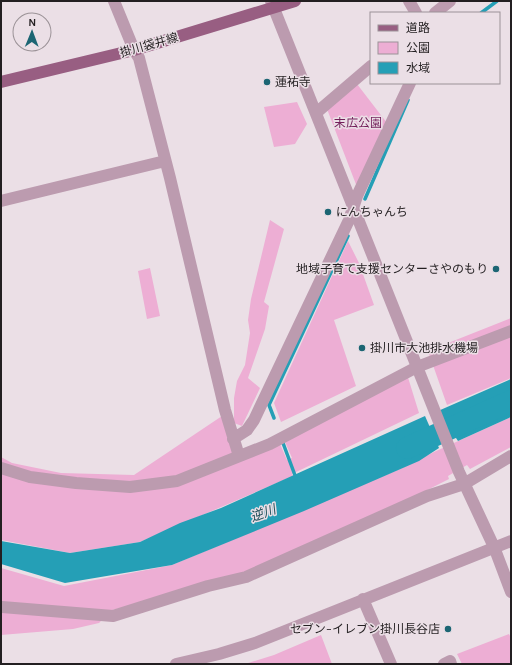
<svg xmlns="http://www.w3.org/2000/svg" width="512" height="665" font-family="Karla,'Noto Sans JP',sans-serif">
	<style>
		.green { fill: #edaed4 }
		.water { fill: #259fb6 }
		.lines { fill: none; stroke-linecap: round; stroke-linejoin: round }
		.stream { stroke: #259fb6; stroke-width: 3.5 }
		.river { stroke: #259fb6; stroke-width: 22 }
		.minor { stroke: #bc9baf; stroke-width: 12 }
		.major { stroke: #985e82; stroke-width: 12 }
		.poi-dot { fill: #1c6573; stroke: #ebdfe6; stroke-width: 1.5 }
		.labels { text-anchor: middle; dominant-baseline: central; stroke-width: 3; stroke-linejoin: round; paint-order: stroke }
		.street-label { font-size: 12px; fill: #231f21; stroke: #ebdfe6 }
		.poi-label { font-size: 12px; fill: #231f21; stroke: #ebdfe6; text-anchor: start }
		.park-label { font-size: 12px; fill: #731e5a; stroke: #ebdfe6 }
		.water-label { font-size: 13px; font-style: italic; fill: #21515b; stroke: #ebdfe6 }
	</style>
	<rect width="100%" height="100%" fill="#ebdfe6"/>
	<path class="green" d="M357 84 387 123 357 187 327 109Z
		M297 102 307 124 295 144 274 147 264 107Z
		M270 220 284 229 264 302 269 306 265 329 248 378 260 388 242 426 234 423V398L237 381 245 365 250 333 248 320 251 299Z
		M348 241 359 263 374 305 334 320 356 386 281 422 274 403Z
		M150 268 160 316 147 319 138 271Z
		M511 318V378L447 405 428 351Z
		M406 371 419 413 292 474 293 476 140 542 70 553 1 540V457L12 463 61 473 134 475 222 416 235 455 174 479 130 488 181 483 280 444 287 460 292 458 285 442Z
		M511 417V447L470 469 467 465 448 476 449 479 317 546 246 577 112 610 99 623 73 629 1 635V568L64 586 172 565 400 469 434 452Z
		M509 634 511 638V664H462L457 654Z
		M321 635 332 664H245L274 655Z"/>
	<path class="water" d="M511 379V417L458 441 438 411Z
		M425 416 439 448 419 461 304 511 172 565 65 583 1 564V541L70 553 140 542 180 523 221 508Z"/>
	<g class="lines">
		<path class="stream" d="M481 13 497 1
			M365 199 408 100
			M274 418 269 405 348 236
			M283 443 296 478"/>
		<path class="river" d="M407 448 511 401"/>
		<path class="minor" d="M114 1 134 50 139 58 170 178 225 410 239 456
			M271 1 459 472 494 547 511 592
			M409 1 416 13
			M435 13 450 1
			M316 113 371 66
			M1 201 165 161
			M233 439 247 430 254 420 349 220 357 196 410 83
			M1 468 30 477 76 483 130 487 177 481 270 444 417 367 511 331
			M363 599 391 664
			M2 607 113 616 208 586 246 577 427 496 464 484 511 456
			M176 664 219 654 255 643 511 541
			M444 664 450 661 451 664"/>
		<path class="major" d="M1 82 134 50 295 1"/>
	</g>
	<g class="poi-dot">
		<circle cx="267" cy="82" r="4"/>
		<circle cx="328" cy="212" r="4"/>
		<circle cx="496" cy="269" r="4"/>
		<circle cx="362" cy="348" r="4"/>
		<circle cx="448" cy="629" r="4"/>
	</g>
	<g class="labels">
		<g class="street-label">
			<text transform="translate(149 45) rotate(-16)">掛川袋井線</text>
		</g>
		<g class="poi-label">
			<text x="275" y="82">蓮祐寺</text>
			<text x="336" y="212">にんちゃんち</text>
			<text x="488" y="269" text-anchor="end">地域子育て支援センターさやのもり</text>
			<text x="370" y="348">掛川市大池排水機場</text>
			<text x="440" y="629" text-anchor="end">セブン−イレブン掛川長谷店</text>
		</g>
		<g class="park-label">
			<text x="358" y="123">末広公園</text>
		</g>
		<g class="water-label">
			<text transform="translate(263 513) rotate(-20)">逆川</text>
		</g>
	</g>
	<rect width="512" height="665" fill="none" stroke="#231f21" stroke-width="4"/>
	<rect x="370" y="12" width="130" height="72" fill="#ebdfe6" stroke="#9b9297"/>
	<rect x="378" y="25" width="20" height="6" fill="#985e82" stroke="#9b9297"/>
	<text x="406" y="32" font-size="12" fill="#231f21">道路</text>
	<rect x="378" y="42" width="20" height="12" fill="#edaed4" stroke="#9b9297"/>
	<text x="406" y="52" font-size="12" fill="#231f21">公園</text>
	<rect x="378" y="62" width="20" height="12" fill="#259fb6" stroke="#9b9297"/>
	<text x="406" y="72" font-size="12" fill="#231f21">水域</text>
	<g transform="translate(32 32) rotate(1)"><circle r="19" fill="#ebdfe6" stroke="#9b9297"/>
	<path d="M0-3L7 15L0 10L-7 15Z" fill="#1c6573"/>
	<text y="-6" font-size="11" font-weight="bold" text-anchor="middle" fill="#231f21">N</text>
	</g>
</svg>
